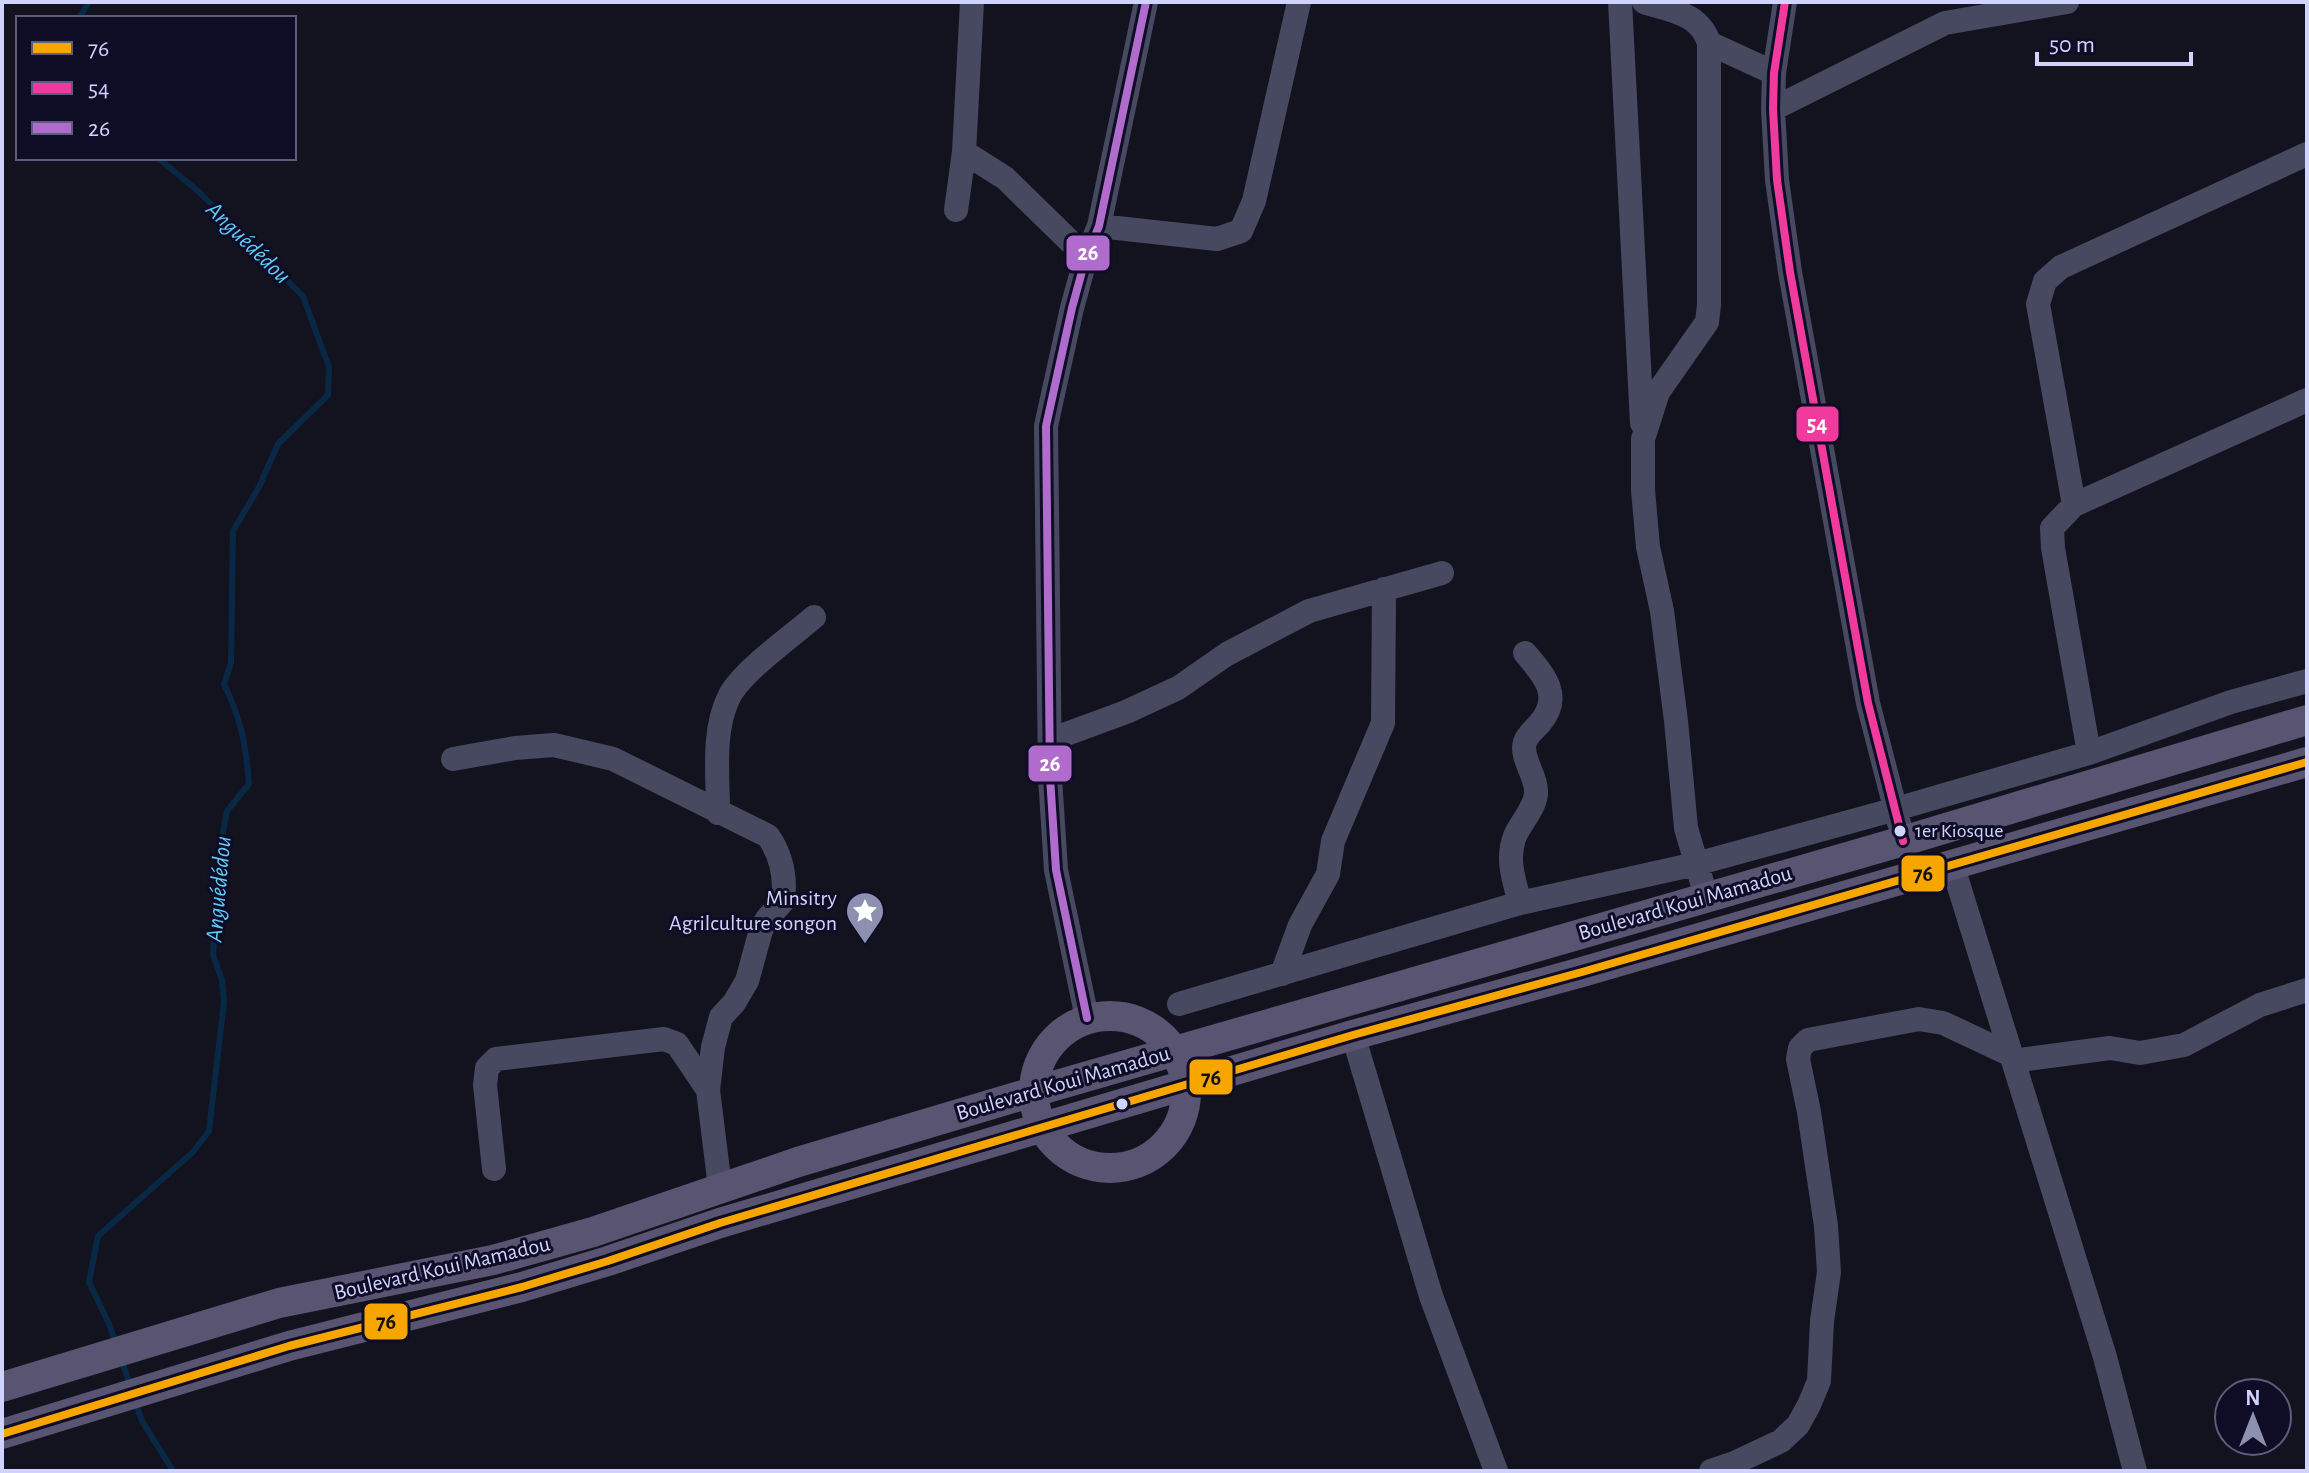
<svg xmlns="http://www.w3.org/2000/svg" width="2309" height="1473" font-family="'Alegreya Sans',sans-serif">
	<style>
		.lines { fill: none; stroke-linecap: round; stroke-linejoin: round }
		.stream { stroke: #092845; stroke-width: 6 }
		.minor { stroke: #474961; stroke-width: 24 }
		.major { stroke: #5a5473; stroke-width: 30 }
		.bus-1-casing { stroke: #0e0d25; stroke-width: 14 }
		.bus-2-casing { stroke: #0e0d25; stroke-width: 14 }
		.bus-3-casing { stroke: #0e0d25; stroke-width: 14 }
		.bus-1 { stroke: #f7a600; stroke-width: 8 }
		.bus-2 { stroke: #f13a9d; stroke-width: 8 }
		.bus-3 { stroke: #b06ccc; stroke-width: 8 }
		.bus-dot { fill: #d1d3ff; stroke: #0e0d25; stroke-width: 3 }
		.labels { text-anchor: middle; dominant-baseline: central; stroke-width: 6; stroke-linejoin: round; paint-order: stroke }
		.bus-label { font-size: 20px; fill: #d1d3ff; stroke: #0e0d25; text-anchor: start }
		.poi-label { font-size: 22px; fill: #d1d3ff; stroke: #0e0d25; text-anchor: end }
		.street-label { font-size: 22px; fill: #d1d3ff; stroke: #0e0d25 }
		.water-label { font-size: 24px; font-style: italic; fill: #5fcdff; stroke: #0e0d25 }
		.line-badge { stroke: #0e0d25; stroke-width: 3 }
		.badge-label { font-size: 22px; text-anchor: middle; font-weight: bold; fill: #fff }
		.pale-badge-label { font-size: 22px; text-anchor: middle; font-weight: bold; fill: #111 }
	</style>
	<rect width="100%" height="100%" fill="#13131f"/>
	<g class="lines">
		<path class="stream" d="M79 18 89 2
			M116 1344 109 1324 89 1282 98 1236 193 1152 209 1131 224 1002 222 980 213 955 219 853 227 811 249 784C246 745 241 719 224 684L231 663 233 531 259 487 278 444 328 395 329 367 303 296 198 191 158 158
			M121 1358 130 1385
			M136 1404 142 1421 173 1471"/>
		<path class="minor" d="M1620 2 1642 423
			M1644 2C1671 11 1700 13 1709 43L1774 73
			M1785 2 1774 73 1773 109 1777 180 1790 272 1868 703 1899 823
			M1773 109 1945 23 2067 2
			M964 152 1005 178 1086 257
			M2307 154 2061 267 2045 281 2038 304 2074 505 2307 400
			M956 210 964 152 972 2
			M1099 226 1217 239 1241 231 1254 201 1299 2
			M2074 505 2052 528 2053 548 2089 753
			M1050 740 1126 712 1178 688 1227 654 1309 611 1442 573
			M453 759 515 748 554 745 613 759 768 836C782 856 786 877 783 901L767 919 761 930 747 981 734 1003 721 1017 713 1047 708 1090 720 1187
			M718 813C718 776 712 731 729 697 740 673 792 636 814 617
			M1952 864 2105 1357 2135 1471
			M1706 896 1686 828 1676 721 1662 611 1648 547 1643 490V439L1658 392 1707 322 1709 305V43
			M1520 903C1514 880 1506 859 1515 836 1521 822 1537 806 1536 791 1536 775 1520 757 1525 742 1527 735 1535 729 1540 723 1563 696 1544 675 1525 653
			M1282 974 1300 925 1328 874 1333 841 1383 723 1384 589
			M1179 1004 1520 903 1696 864 1896 809 2089 753 2231 702 2307 681
			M1087 1018 1056 870 1050 777 1046 426 1072 308 1086 257 1099 226 1146 2
			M1353 1035 1431 1296 1496 1471
			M2013 1061 2110 1048 2140 1053 2184 1045 2260 1005 2307 990
			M494 1169 485 1085 487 1068 496 1059 664 1039 677 1044 708 1090
			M1711 1471 1732 1464 1781 1441 1798 1425 1809 1405 1819 1381 1822 1321 1829 1272 1826 1226 1809 1112 1798 1059 1800 1048 1808 1040 1919 1019 1943 1023 2011 1055"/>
		<path class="major" d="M1034 1092a76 76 0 1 1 152 0a76 76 0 1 1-152 0Z
			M2 1387 279 1303 493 1260 593 1232 798 1162 1033 1092 1903 841 2307 720
			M2 1434 289 1346 522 1287 608 1261 720 1223 1353 1035 1582 972 2307 762"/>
		<g class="bus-1-casing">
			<path id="bus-1" d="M2 1434 289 1346 522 1287 608 1261 720 1223 1353 1035 1582 972 2307 762"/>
		</g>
		<g class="bus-2-casing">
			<path id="bus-2" d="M1785 2 1774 73 1773 109 1777 180 1790 272 1868 703 1903 841"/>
		</g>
		<g class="bus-3-casing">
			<path id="bus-3" d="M1087 1018 1056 870 1050 777 1046 426 1072 308 1086 257 1099 226 1146 2"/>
		</g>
		<use href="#bus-1" class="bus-1"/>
		<use href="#bus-2" class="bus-2"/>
		<use href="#bus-3" class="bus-3"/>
	</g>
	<defs>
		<g id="sight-pin" transform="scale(2)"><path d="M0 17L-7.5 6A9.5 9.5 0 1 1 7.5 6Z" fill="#8e90b1" stroke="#0e0d25"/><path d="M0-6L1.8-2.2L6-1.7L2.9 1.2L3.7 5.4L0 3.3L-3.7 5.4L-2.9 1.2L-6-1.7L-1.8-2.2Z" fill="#fff"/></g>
	</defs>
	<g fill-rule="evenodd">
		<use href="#sight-pin" x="865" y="911"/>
	</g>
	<g class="bus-dot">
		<circle cx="1900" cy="831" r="7"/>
		<circle cx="1122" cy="1104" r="7"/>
	</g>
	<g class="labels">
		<g class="bus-label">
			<text x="1915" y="831">1er Kiosque</text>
		</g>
		<g class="poi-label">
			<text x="837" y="898">Minsitry<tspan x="837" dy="25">Agrilculture songon</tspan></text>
		</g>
		<g class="street-label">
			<text transform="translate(1685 903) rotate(-16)">Boulevard Koui Mamadou</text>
			<text transform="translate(1063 1083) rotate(-16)">Boulevard Koui Mamadou</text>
			<text transform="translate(442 1268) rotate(-13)">Boulevard Koui Mamadou</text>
		</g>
		<g class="water-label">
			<text transform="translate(248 243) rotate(44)">Anguédédou</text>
			<text transform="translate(219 889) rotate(-85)">Anguédédou</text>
		</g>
	</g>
	<g class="line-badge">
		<rect x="1065" y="234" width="46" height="38" rx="8" fill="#b06ccc"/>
		<rect x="1795" y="405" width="45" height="38" rx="8" fill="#f13a9d"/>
		<rect x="1027" y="744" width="46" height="39" rx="8" fill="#b06ccc"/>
		<rect x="1900" y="854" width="46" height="39" rx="8" fill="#f7a600"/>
		<rect x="1188" y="1058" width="46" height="38" rx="8" fill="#f7a600"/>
		<rect x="363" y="1302" width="46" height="39" rx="8" fill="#f7a600"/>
	</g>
	<g class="badge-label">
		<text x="1088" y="260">26</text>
		<text x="1817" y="431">54</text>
		<text x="1050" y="771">26</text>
	</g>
	<g class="pale-badge-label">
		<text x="1923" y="881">76</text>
		<text x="1211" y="1085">76</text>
		<text x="386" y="1329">76</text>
	</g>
	<rect width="2309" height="1473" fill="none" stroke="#d1d3ff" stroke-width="8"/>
	<rect x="16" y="16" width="280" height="144" fill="#0e0d25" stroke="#5c5c7c" stroke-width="2"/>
	<rect x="32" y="42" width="40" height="12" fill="#f7a600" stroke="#5c5c7c" stroke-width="2"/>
	<text x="88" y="56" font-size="24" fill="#d1d3ff">76</text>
	<rect x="32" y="82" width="40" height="12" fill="#f13a9d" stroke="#5c5c7c" stroke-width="2"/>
	<text x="88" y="96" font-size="24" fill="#d1d3ff">54</text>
	<rect x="32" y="122" width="40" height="12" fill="#b06ccc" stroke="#5c5c7c" stroke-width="2"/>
	<text x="88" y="136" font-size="24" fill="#d1d3ff">26</text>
	<g transform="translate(2253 1417)"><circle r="38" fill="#0e0d25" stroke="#5c5c7c" stroke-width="2"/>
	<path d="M0-6L14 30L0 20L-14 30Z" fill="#8e90b1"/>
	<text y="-12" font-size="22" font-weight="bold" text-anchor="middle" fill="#d1d3ff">N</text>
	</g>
	<path d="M2037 52v12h154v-12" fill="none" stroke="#d1d3ff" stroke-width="4"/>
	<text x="2049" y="52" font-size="24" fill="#d1d3ff" stroke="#0e0d25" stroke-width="6" paint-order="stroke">50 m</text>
</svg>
